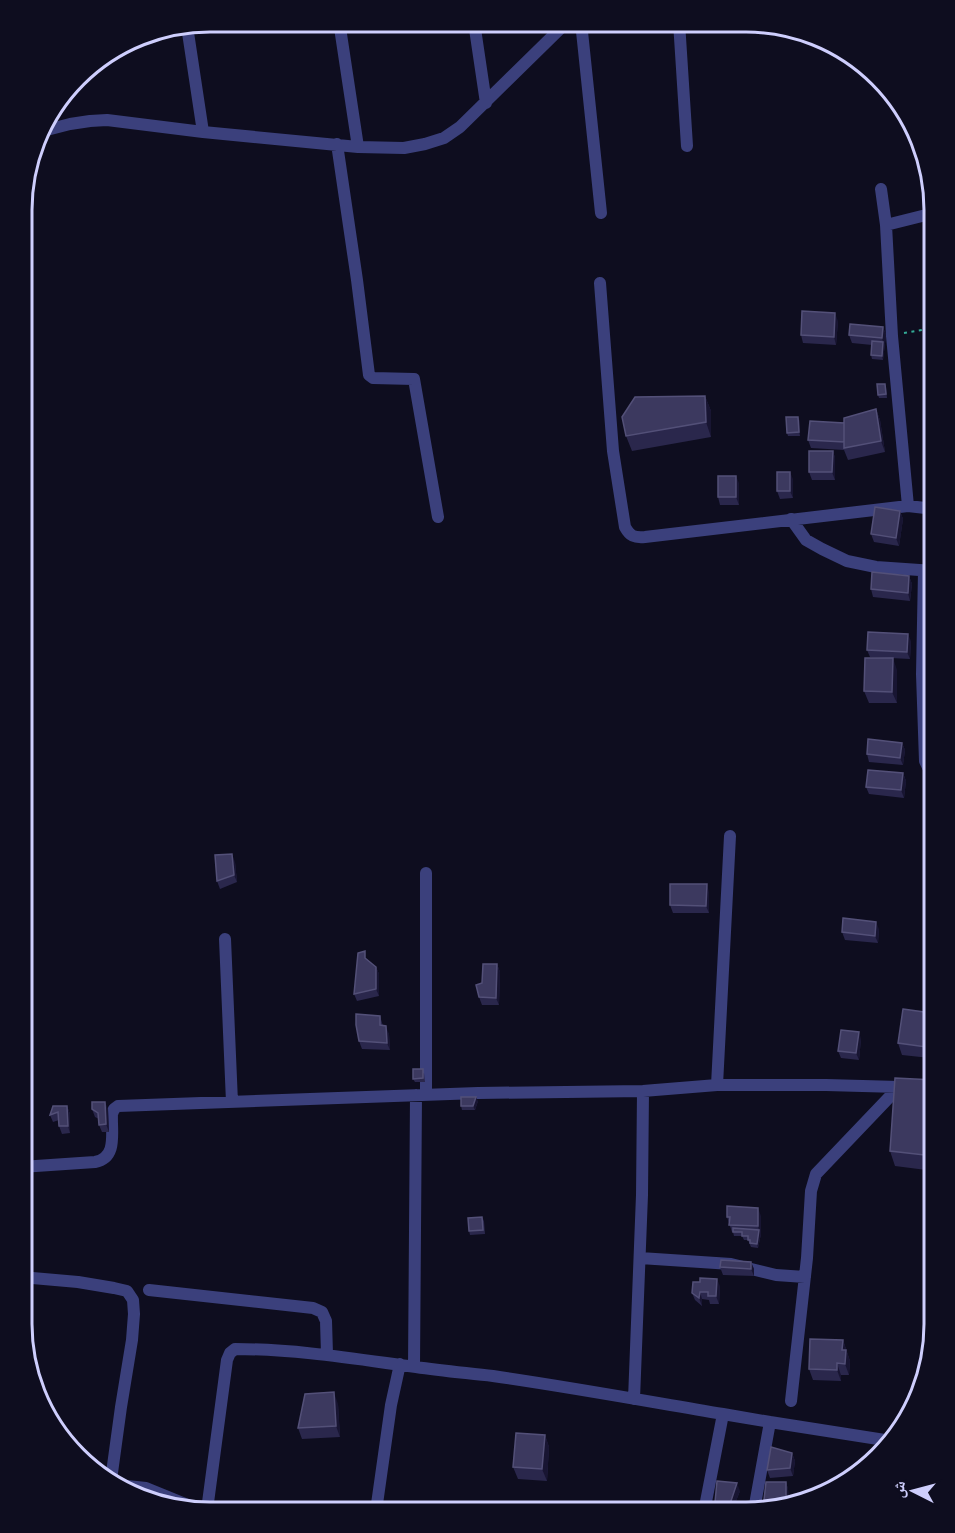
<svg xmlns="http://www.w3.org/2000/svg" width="955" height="1533" font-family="Figtree,'Noto Naskh Arabic',sans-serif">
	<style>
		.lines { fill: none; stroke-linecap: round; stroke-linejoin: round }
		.path { stroke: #33ab96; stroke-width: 2; stroke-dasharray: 3 4.5; stroke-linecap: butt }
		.street { stroke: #3b407c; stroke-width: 12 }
		.wall { fill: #2a274c }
		.shaded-wall { fill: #181532 }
		.building { fill: #3c395f; stroke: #535078; stroke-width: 1.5 }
		.rim { fill: none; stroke: #cecefd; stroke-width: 3 }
	</style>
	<rect width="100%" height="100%" fill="#0e0d1f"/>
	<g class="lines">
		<path class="path" d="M904 333 934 328"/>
		<path class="street" d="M339 21 358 147
			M474 22 486 103
			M581 22 601 213
			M679 22 687 146
			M187 26 203 132
			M39 132 70 124 90 121 107 120 203 132 358 147 404 148 425 144 444 138 460 127 567 22
			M337 144 357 280 369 375 373 378 414 379 438 517
			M881 189 886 225 892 336 908 506
			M886 225 934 213
			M600 283 613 451 625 527C630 536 634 538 645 537L908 506 934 509
			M791 519 806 540 822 549 847 561 876 567 934 571
			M924 571 922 674 925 761 929 769 934 772
			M426 873V1095
			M225 939 232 1102
			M717 1085 730 836
			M21 1167 95 1162C118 1158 111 1132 112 1114L114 1109 118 1106 478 1093 643 1091 717 1085H826L899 1087 934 1085
			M640 1258 731 1264 776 1275 805 1277
			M21 1277 78 1282 114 1288 127 1291 133 1300 134 1314 132 1340 121 1407 111 1480
			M149 1290 313 1308 322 1312 326 1321 327 1354
			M414 1367 416 1095
			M634 1399 642 1195 643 1091
			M791 1401 807 1258 811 1191 816 1174 899 1087
			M723 1414 770 1422
			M127 1486 146 1488 200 1510
			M207 1510 227 1360 230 1353 235 1349C296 1349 356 1359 416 1367 442 1371 468 1373 493 1376 570 1387 646 1401 723 1414L704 1512
			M754 1510 770 1422 891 1441
			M376 1511 391 1405 400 1364"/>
	</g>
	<path class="wall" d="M838 321 836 345 803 343 801 335Z
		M883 327 886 335 883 360 872 359 871 355 872 345 852 343 849 335Z
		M886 387 887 398H879L878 395Z
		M705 396 711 411V437L632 451 626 436Z
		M876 409 880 420 885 452 848 460 844 450 811 448 808 440 844 423Z
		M800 421V436H788L787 433Z
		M833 451 835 458V480H812L809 472Z
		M793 479V498L780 499 777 491Z
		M739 483V505H720L718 497Z
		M900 511 903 519 899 546 874 542 871 534Z
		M909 576 912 584 910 601 873 597 871 589Z
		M911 641 910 659 870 657 867 650Z
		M897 670V703H869L864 691Z
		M902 743 905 750 903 765 869 762 867 754Z
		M903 773 906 781 904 798 869 794 866 787Z
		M235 862 237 882 220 889 217 881Z
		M709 892V913H673L670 905Z
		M879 929 878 943 845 940 842 932Z
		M368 959V961L376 967 379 974V996L357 1001 354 994Z
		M497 964 500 972 499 1005H482L479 997 482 983Z
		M931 1013 934 1021V1033L930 1058 902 1055 898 1043Z
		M380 1016 383 1026 389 1034 390 1050 362 1049 359 1041Z
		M861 1039 859 1060 841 1058 838 1051Z
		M424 1073 425 1082H415L413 1079Z
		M934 1080V1171L895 1166 890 1151Z
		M478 1101 475 1110H462L461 1106Z
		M67 1106 70 1114V1133L62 1134 59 1126V1120L53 1122 50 1115Z
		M92 1109H108L109 1132H102L99 1125V1119L95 1117Z
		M761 1216V1234L758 1248 751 1247 748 1240H744L742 1236H734L733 1232H732L727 1217Z
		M482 1217 484 1221 485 1234 470 1235 469 1231Z
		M751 1262 754 1269V1276L723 1275 720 1267Z
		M720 1286 719 1304H710L709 1300 702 1299V1306L695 1300 692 1293Z
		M843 1340 850 1361 849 1375H841V1381L813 1380 809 1369Z
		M338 1404 340 1437 302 1439 298 1428Z
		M545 1435 549 1447 547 1481 518 1479 513 1467Z
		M792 1453 795 1461 793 1476 770 1478 767 1470Z
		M786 1482 788 1489 789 1503 767 1507 764 1500Z
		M740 1491 732 1511 718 1510 715 1502Z"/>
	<path class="shaded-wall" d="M835 313 838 321 836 345 834 337Z
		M883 327 886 335 883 360 882 356 883 342 882 338Z
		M705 396 711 411V437L706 422Z
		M876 409 880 420 885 452 881 441Z
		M798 417 800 421V436L799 432Z
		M833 451 835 458V480L832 472Z
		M790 472 793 479V498L790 491Z
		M736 476 739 483V505L736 497Z
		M900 511 903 519 899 546 896 538Z
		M909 576 912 584 910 601 908 593Z
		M908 634 911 641 910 659 907 652Z
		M893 658 897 670V703L892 692Z
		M902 743 905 750 903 765 900 758Z
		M903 773 906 781 904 798 901 790Z
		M232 854 235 862 237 882 234 875Z
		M707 884 709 892V913L706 906Z
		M876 922 879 929 878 943 875 936Z
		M497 964 500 972 499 1005 496 998Z
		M376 967 379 974V996L376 989Z
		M931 1013 934 1021V1033L930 1058 926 1047Z
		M386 1026 389 1034 390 1050 387 1043Z
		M859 1032 861 1039 859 1060 856 1053Z
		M476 1097 478 1101 475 1110 473 1106Z
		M105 1102 108 1109 109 1132 106 1124Z
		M67 1106 70 1114V1133L68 1126Z
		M758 1208 761 1216V1234L758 1248 757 1244 759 1230 758 1226Z
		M751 1262 754 1269V1276L751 1269Z
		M717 1279 720 1286 719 1304 716 1296Z
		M700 1292 702 1299V1306L699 1298Z
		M843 1340 850 1361 849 1375 845 1364 842 1350Z
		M837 1363 841 1375V1381L837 1370Z
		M334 1392 338 1404 340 1437 336 1426Z
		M545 1435 549 1447 547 1481 542 1469Z
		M792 1453 795 1461 793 1476 790 1468Z
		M786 1482 788 1489 789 1503 787 1504 786 1500Z
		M737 1483 740 1491 732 1511 730 1504Z"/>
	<path class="building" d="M802 311 835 313 834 337 801 335Z
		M850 324 883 327 882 338 849 335Z
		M872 341 883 342 882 356 871 355Z
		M877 384H885L886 394 878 395Z
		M705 396 706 422 626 436 622 417 635 397Z
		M876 409 881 441 844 448V418Z
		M786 417H798L799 432 787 433Z
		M810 421 844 423V442L808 440Z
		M809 451H833L832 472H809Z
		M777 472H790V491H777Z
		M718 476H736V497H718Z
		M875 507 900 511 896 538 871 534Z
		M872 572 909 576 908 593 871 589Z
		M868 632 908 634 907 652 867 650Z
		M865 658H893L892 692 864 691Z
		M868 739 902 743 900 758 867 754Z
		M868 770 903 773 901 790 866 787Z
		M232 854 234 875 217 881 215 855Z
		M670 884H707L706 906 670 905Z
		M843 918 876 922 875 936 842 932Z
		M365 951V958L376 967V989L354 994 358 953Z
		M483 964H497L496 998 479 997 476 985 482 983Z
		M903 1009 931 1013 926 1047 898 1043Z
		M356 1014 380 1016V1025L386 1026 387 1043 359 1041 356 1025Z
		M841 1030 859 1032 856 1053 838 1051Z
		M413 1069H423V1078L413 1079Z
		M895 1078 934 1080 933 1156 890 1151Z
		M461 1097H476L473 1106H461Z
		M92 1102H105L106 1124 99 1125 98 1113 92 1109Z
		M53 1106H67L68 1126H59L58 1112 50 1115Z
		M727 1206 758 1208V1226L729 1225 730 1217H727Z
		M482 1217 483 1230 469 1231 468 1218Z
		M733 1228 759 1230 757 1244 750 1243V1240H748V1236H742V1232H733Z
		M721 1260 751 1262V1269L720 1267Z
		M700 1278 717 1279 716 1296H708V1292H700L699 1298 692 1293 693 1282H700Z
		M810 1339 843 1340 842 1350H846L845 1364 837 1363V1370L809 1369Z
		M334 1392 336 1426 298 1428 305 1394Z
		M516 1433 545 1435 542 1469 513 1467Z
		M771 1447 792 1453 790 1468 767 1470Z
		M717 1481 737 1483 730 1504 715 1502Z
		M766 1482H786V1500H764Z"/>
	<path d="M0 0H955V1533H0ZM210 32H746A178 178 0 0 1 924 210V1324A178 178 0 0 1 746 1502H210A178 178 0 0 1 32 1324V210A178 178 0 0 1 210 32Z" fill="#0e0d1f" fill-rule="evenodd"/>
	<path class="rim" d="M210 32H746A178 178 0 0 1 924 210V1324A178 178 0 0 1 746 1502H210A178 178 0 0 1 32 1324V210A178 178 0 0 1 210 32Z"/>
	<g transform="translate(913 1491) rotate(276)" stroke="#0e0d1f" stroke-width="4.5" paint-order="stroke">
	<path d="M0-4.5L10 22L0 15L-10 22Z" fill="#cecefd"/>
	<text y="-9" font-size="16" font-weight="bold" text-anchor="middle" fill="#cecefd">ش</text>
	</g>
</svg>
